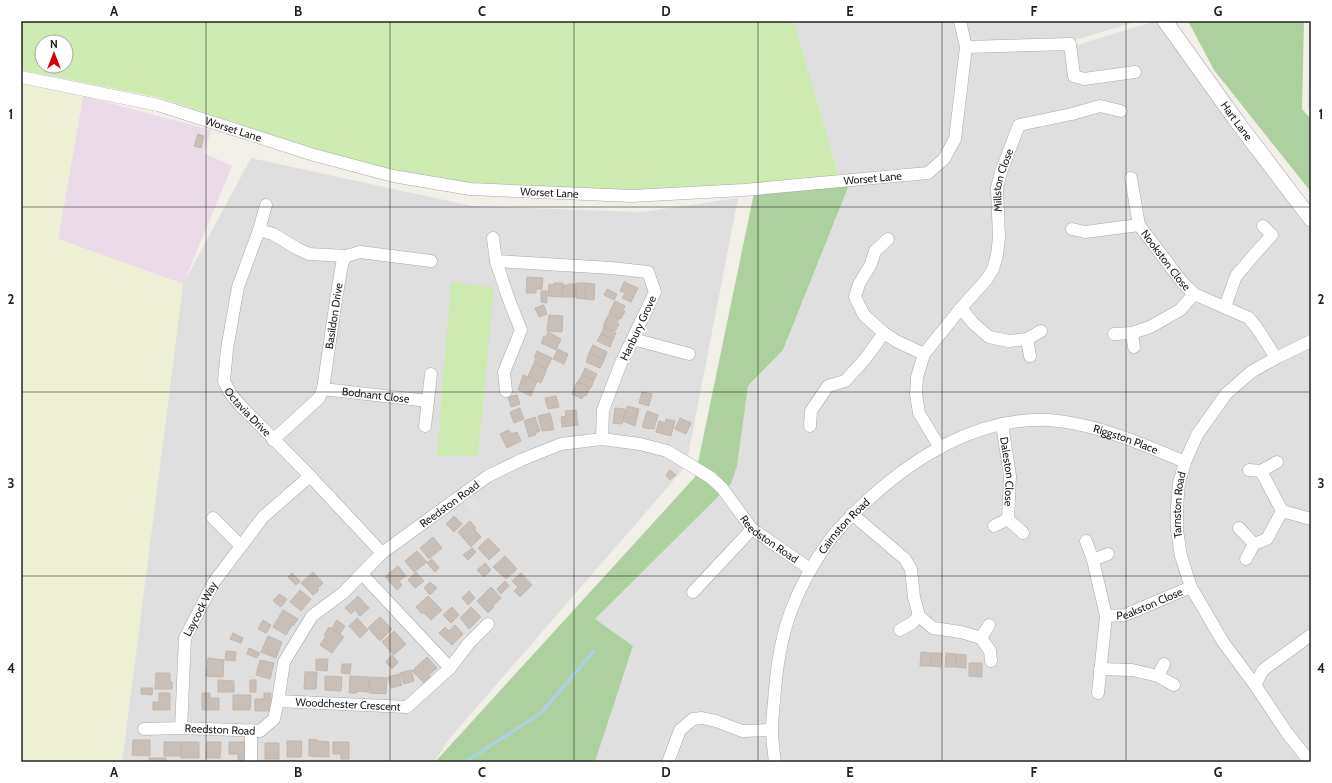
<svg xmlns="http://www.w3.org/2000/svg" width="1332" height="783" font-family="Cabin,sans-serif">
	<style>
		.residential { fill: #e0dfdf }
		.industrial { fill: #ebdbe8 }
		.farmland { fill: #eef0d5 }
		.grass { fill: #cdebb0; fill-rule: evenodd }
		.forest { fill: #add19e }
		.parking { fill: #e2e2e2 }
		.lines { fill: none; stroke-linecap: round; stroke-linejoin: round }
		.stream { stroke: #aad3df; stroke-width: 3.5 }
		.building { fill: #c7bfb8; stroke: #c4b6ab }
		.minor-casing { stroke: #a9a9a9; stroke-width: 13 }
		.tertiary-casing { stroke: #a9a9a9; stroke-width: 16 }
		.minor { stroke: #fff; stroke-width: 12 }
		.tertiary { stroke: #fff; stroke-width: 15 }
		.grid { fill: none; stroke: #222; stroke-width: 1; stroke-opacity: 0.55 }
		.labels { text-anchor: middle; dominant-baseline: central; stroke-width: 4; stroke-linejoin: round; paint-order: stroke }
		.street-label { font-size: 11px; fill: #222; stroke: #fff }
		.neatline { fill: none; stroke: #222; stroke-width: 1.5 }
		.grid-label { font-size: 13px; text-anchor: middle; font-weight: bold; fill: #222 }
	</style>
	<rect width="100%" height="100%" fill="#f2efe9"/>
	<path class="residential" d="M794 21H1138L1072 41 962 44 951 136 941 155 926 169 839 177Z
		M1156 21H1161L1311 223V762H595L633 646 595 619 731 484 737 465 748 386 783 350 849 185 929 175 948 159 969 48 1077 45Z
		M1311 22V109L1308 107Z
		M251 158 472 206 642 212 738 198 686 466 450 738 434 762H122L183 284Z"/>
	<path class="industrial" d="M83 96 211 130 204 153 232 166 183 284 58 239Z"/>
	<path class="farmland" d="M21 84 83 96 58 239 183 284 122 762H21Z"/>
	<path class="grass" d="M21 21H794L839 177 744 186 630 191 468 183 397 175 314 150 161 98 21 70ZM42 42H66V66H42Z
		M451 282 494 288 478 456H437Z"/>
	<path class="forest" d="M1188 21H1304L1302 109 1311 119V192L1214 70Z
		M849 185 783 350 748 386 737 466 731 484 595 619 633 646 595 762H435L695 477 754 193Z"/>
	<path class="parking" d="M472 496 482 508 474 515 463 502Z"/>
	<g class="lines">
		<path class="stream" d="M465 762 541 713 593 652"/>
	</g>
	<path class="building" d="M198 134 204 136 201 148 194 146Z
		M527 277 543 278 542 289H536V293H526Z
		M624 282 638 288 631 302 622 298 625 293 620 291Z
		M554 283H563L562 297 548 296 549 284 554 285Z
		M577 283H586L585 299 576 298Z
		M586 283 595 284 594 300 585 299Z
		M569 284H576V297H562L563 285H569Z
		M607 289 617 294 614 300 604 295Z
		M541 291H547V303L541 302Z
		M615 301 625 306 623 310 625 311 621 319 609 313Z
		M544 305 547 314 539 317 535 308Z
		M609 314 619 319 617 323 619 324 615 331 603 326Z
		M549 315 563 316 562 332 547 331Z
		M604 327 616 333 613 339 601 334Z
		M548 332 561 339 556 350 541 343 544 336 546 337Z
		M601 334 613 339 610 347 597 341Z
		M593 345 607 352 604 360 589 353Z
		M558 349 568 354 564 364 553 359Z
		M537 351 552 358 547 368 534 362 536 358 534 357Z
		M589 353 604 360 600 368 586 362Z
		M534 363 547 369 541 383 528 376Z
		M585 368 597 374 594 380 582 375Z
		M523 375 537 381 531 396 518 390Z
		M582 375 594 380 591 388 578 382Z
		M577 382 590 388 586 396 584 395 582 399 572 394Z
		M642 392 652 394 649 406 639 403Z
		M517 395 520 404 511 407 508 397Z
		M556 396 559 407 548 409 545 398Z
		M627 406 639 409 635 426 623 421Z
		M520 408 524 419 514 423 510 412Z
		M615 408 625 409 622 424 613 423Z
		M576 410 578 425 562 427 561 417 566 416 565 411Z
		M647 411 658 415 654 429 650 428 649 429 642 427Z
		M550 413 554 430 542 431 538 416Z
		M535 417 540 431 535 433 536 435 529 437 524 421Z
		M680 418 691 423 686 434 675 429Z
		M666 419 675 421 671 436 656 432 659 421 665 423Z
		M509 430 511 434 517 432 521 441 507 448 500 434Z
		M670 470 676 475 670 480 666 475Z
		M454 516 462 524 454 532 446 524Z
		M470 521 476 528 474 529 481 537 471 547 458 532Z
		M433 537 442 548 429 559 420 548Z
		M488 538 500 550 489 560 478 548Z
		M472 548 476 552 468 560 463 555Z
		M417 551 427 562 414 572 405 561Z
		M505 556 517 569 506 579 493 567Z
		M432 559 439 568 435 572 427 563Z
		M485 563 491 570 484 577 477 570Z
		M398 566 406 576 399 581 402 585 397 590 385 577Z
		M313 572 323 583 317 589 319 590 313 595 301 583Z
		M416 572 424 581 415 588 408 580Z
		M292 573 300 581 296 585 288 577Z
		M521 573 532 585 520 597 514 591 518 587 512 581Z
		M505 581 509 586 501 594 497 589Z
		M430 582 437 588 430 595 424 588Z
		M491 587 501 598 493 606 494 607 488 613 477 601Z
		M300 590 311 599 301 611 290 602Z
		M469 591 475 598 468 605 462 598Z
		M279 594 287 599 281 607 273 601Z
		M358 596 369 608 360 616 355 610 351 614 345 608Z
		M428 596 442 610 431 620 423 612 422 614 416 607Z
		M452 607 459 615 451 623 443 615Z
		M471 607 481 617 469 629 460 618Z
		M283 610 298 619 293 626 292 625 286 635 273 627Z
		M380 617 392 629 380 641 368 628Z
		M357 618 368 630 360 638 349 626Z
		M263 620 271 625 266 633 258 629Z
		M337 620 345 626 340 634 332 628Z
		M455 625 463 634 452 645 439 633 445 627 449 631Z
		M329 627 344 637 332 653 320 645 326 636 324 635Z
		M394 631 406 644 394 655 382 642Z
		M233 633 243 638 241 643 230 639Z
		M268 636 282 642 276 658 261 652Z
		M249 648 260 653 257 658 247 654Z
		M226 651 236 652 235 661 225 660Z
		M921 652 932 653 931 666H920Z
		M932 653H942L941 667 931 666Z
		M946 653 956 654V667H945Z
		M956 654 966 655V668L956 667Z
		M392 655 398 662 392 669 386 662Z
		M427 657 437 668 429 675 430 677 424 683 412 671Z
		M208 658 224 660 223 677 206 676Z
		M316 659H328L327 671 316 670Z
		M260 660 274 663 270 679 256 675Z
		M969 663H982V677L969 676Z
		M342 664H351L350 674 341 673Z
		M411 670 414 681 404 684 400 673Z
		M305 672H317L316 689H304Z
		M156 673H170V682H172V689H155Z
		M399 674 402 685 391 688 388 677Z
		M325 676 342 677 341 691 325 690Z
		M350 676 369 677 368 692 357 691V693H349Z
		M370 677 387 678 386 694 369 693Z
		M218 680 234 681V692H218Z
		M250 680H256V692H250Z
		M141 688H153L152 695 141 694Z
		M159 693H170V710H153V702H159Z
		M202 693H210V698H219V710H202Z
		M264 693H271V711H255V699H264Z
		M233 695H251L250 710H233Z
		M309 739 318 740V741L329 742V757L309 756Z
		M133 740H150V756L132 755Z
		M287 741H302L301 757H287Z
		M164 742H181L180 756H164Z
		M181 742H199V758H181Z
		M207 742H221L220 758H206Z
		M229 742H245V760H238V754H229Z
		M333 742H349V759H341V754H333Z
		M265 743H279V759H265Z
		M149 758H166V762H149Z"/>
	<g class="lines">
		<g class="minor-casing">
			<g id="minor">
				<path d="M966 47 1070 44 1074 76 1084 79 1135 72"/>
				<path id="s1" d="M21 77 158 105 314 155 393 176 470 189 632 196 744 190 928 173 944 159 955 139 966 47 960 21"/>
				<path d="M1131 178 1139 225"/>
				<path id="s2" d="M266 205 259 230 238 287 227 349 224 381 230 393 240 405 310 476 382 553"/>
				<path id="s3" d="M1072 229 1085 232 1139 225 1182 282 1194 294 1249 318 1259 331 1276 358"/>
				<path d="M259 230 273 234 298 249 309 254 346 256"/>
				<path d="M493 238 496 261 509 300 521 330 504 372 506 391"/>
				<path d="M888 239 875 251 871 264 859 284 855 297 864 315 884 333 896 341 924 354"/>
				<path d="M496 261 611 268 648 272 655 292 621 363 603 410 602 439"/>
				<path d="M1225 307 1236 276 1253 256 1272 235 1263 226"/>
				<path d="M961 308 973 323 989 337 1009 341 1027 339 1041 331"/>
				<path d="M1132 333 1134 347"/>
				<path d="M1114 334 1132 333 1150 327 1180 310 1194 294"/>
				<path d="M633 339 689 354"/>
				<path d="M1027 339 1030 356"/>
				<path id="s4" d="M323 389 428 401"/>
				<path id="s5" d="M1002 424 1010 476 1008 519"/>
				<path d="M425 426 431 374"/>
				<path d="M810 426 811 411 828 386 845 381 865 359 884 333"/>
				<path id="s6" d="M273 440 319 398 323 389 336 300 342 264 346 256 360 252 431 261"/>
				<path id="s7" d="M940 448 919 413 916 394 917 377 924 354 961 308 987 279 993 269 997 255 999 238 997 188 1001 172 1019 125 1072 114 1100 106 1121 111"/>
				<path d="M1249 470 1261 471 1277 462"/>
				<path d="M1261 471 1282 511 1311 519"/>
				<path d="M852 514 905 559 911 569 914 597 919 616 933 628 961 632 981 638 990 651 991 661"/>
				<path d="M213 518 241 546"/>
				<path d="M994 526 1008 519 1023 533"/>
				<path d="M1239 528 1254 544 1246 559"/>
				<path d="M1086 541 1093 560 1106 616"/>
				<path d="M1254 544 1267 539 1282 511"/>
				<path d="M1093 560 1108 554"/>
				<path d="M362 574 450 668"/>
				<path d="M693 592 752 529"/>
				<path d="M900 630 912 623 919 616"/>
				<path d="M981 638 989 625"/>
				<path d="M1100 669 1132 670 1158 676 1174 685"/>
				<path d="M1158 676 1164 664"/>
				<path d="M1255 685 1263 670 1311 635"/>
				<path id="s8" d="M1098 693 1106 616 1125 615 1191 587"/>
				<path id="s9" d="M278 701 407 707 450 668 469 643 488 624"/>
				<path id="s10" d="M181 728 185 638 214 582 263 517 310 476"/>
				<path id="s11" d="M144 729 181 728 260 731 274 719 278 701 284 662 312 616 343 593 382 553 488 476 521 460 561 444 602 439 640 444 667 451 710 477 722 488 752 529 810 569"/>
				<path d="M251 730V762"/>
				<path d="M668 762 680 730 693 719 702 718 716 721 742 731 772 730"/>
				<path id="s12" d="M775 762C774 752 772 741 772 730 772 721 773 711 774 702 776 671 780 640 791 611 800 586 814 562 829 541 840 526 855 512 869 499 917 455 980 417 1048 420 1094 423 1143 444 1185 462"/>
				<path id="s13" d="M1310 762 1287 733 1255 685 1223 642 1191 587 1181 556 1177 530V507L1179 483 1185 462 1197 435 1226 394 1251 372 1276 358 1311 341"/>
			</g>
		</g>
		<g class="tertiary-casing">
			<g id="tertiary">
				<path id="s14" d="M1165 21 1238 123 1311 219"/>
			</g>
		</g>
		<use href="#minor" class="minor"/>
		<use href="#tertiary" class="tertiary"/>
	</g>
	<path class="grid" d="M206 21V762M390 21V762M574 21V762M758 21V762M942 21V762M1126 21V762M21 207H1311M21 392H1311M21 576H1311"/>
	<g class="labels">
		<g class="street-label">
			<text stroke="none"><textPath href="#s14" startOffset="123">Hart Lane</textPath></text>
			<text stroke="none"><textPath href="#s1" startOffset="219">Worset Lane</textPath></text>
			<text stroke="none"><textPath href="#s1" startOffset="867">Worset Lane</textPath></text>
			<text stroke="none"><textPath href="#s7" startOffset="301">Millston Close</textPath></text>
			<text stroke="none"><textPath href="#s1" startOffset="543">Worset Lane</textPath></text>
			<text stroke="none"><textPath href="#s3" startOffset="112">Nookston Close</textPath></text>
			<text stroke="none"><textPath href="#s6" startOffset="146">Basildon Drive</textPath></text>
			<text transform="translate(638 328) rotate(-65)">Hanbury Grove</text>
			<text stroke="none"><textPath href="#s4" startOffset="53">Bodnant Close</textPath></text>
			<text stroke="none"><textPath href="#s2" startOffset="221">Octavia Drive</textPath></text>
			<text stroke="none"><textPath href="#s12" startOffset="572">Riggston Place</textPath></text>
			<text stroke="none"><textPath href="#s5" startOffset="48">Daleston Close</textPath></text>
			<text stroke="none"><textPath href="#s11" startOffset="424">Reedston Road</textPath></text>
			<text stroke="none"><textPath href="#s13" startOffset="296">Tarnston Road</textPath></text>
			<text stroke="none"><textPath href="#s12" startOffset="254">Cairnston Road</textPath></text>
			<text stroke="none"><textPath href="#s11" startOffset="796">Reedston Road</textPath></text>
			<text stroke="none"><textPath href="#s8" startOffset="123">Peakston Close</textPath></text>
			<text stroke="none"><textPath href="#s10" startOffset="123">Laycock Way</textPath></text>
			<text stroke="none"><textPath href="#s9" startOffset="70">Woodchester Crescent</textPath></text>
			<text stroke="none"><textPath href="#s11" startOffset="76">Reedston Road</textPath></text>
		</g>
	</g>
	<rect width="1332" height="783" fill="none" stroke="#ffffff" stroke-width="44"/>
	<g transform="translate(54 54)"><circle r="19" fill="#ffffff" stroke="#a7a7a7"/>
	<path d="M0-3L7 15L0 10L-7 15Z" fill="#d40000"/>
	<text y="-6" font-size="11" font-weight="bold" text-anchor="middle" fill="#222222">N</text>
	</g>
	<rect x="22" y="22" width="1288" height="739" class="neatline"/>
	<g class="grid-label">
		<text x="114" y="16">A</text>
		<text x="298" y="16">B</text>
		<text x="482" y="16">C</text>
		<text x="666" y="16">D</text>
		<text x="850" y="16">E</text>
		<text x="1034" y="16">F</text>
		<text x="1218" y="16">G</text>
		<text x="11" y="119">1</text>
		<text x="1321" y="119">1</text>
		<text x="11" y="304">2</text>
		<text x="1321" y="304">2</text>
		<text x="11" y="488">3</text>
		<text x="1321" y="488">3</text>
		<text x="11" y="673">4</text>
		<text x="1321" y="673">4</text>
		<text x="114" y="777">A</text>
		<text x="298" y="777">B</text>
		<text x="482" y="777">C</text>
		<text x="666" y="777">D</text>
		<text x="850" y="777">E</text>
		<text x="1034" y="777">F</text>
		<text x="1218" y="777">G</text>
	</g>
</svg>
